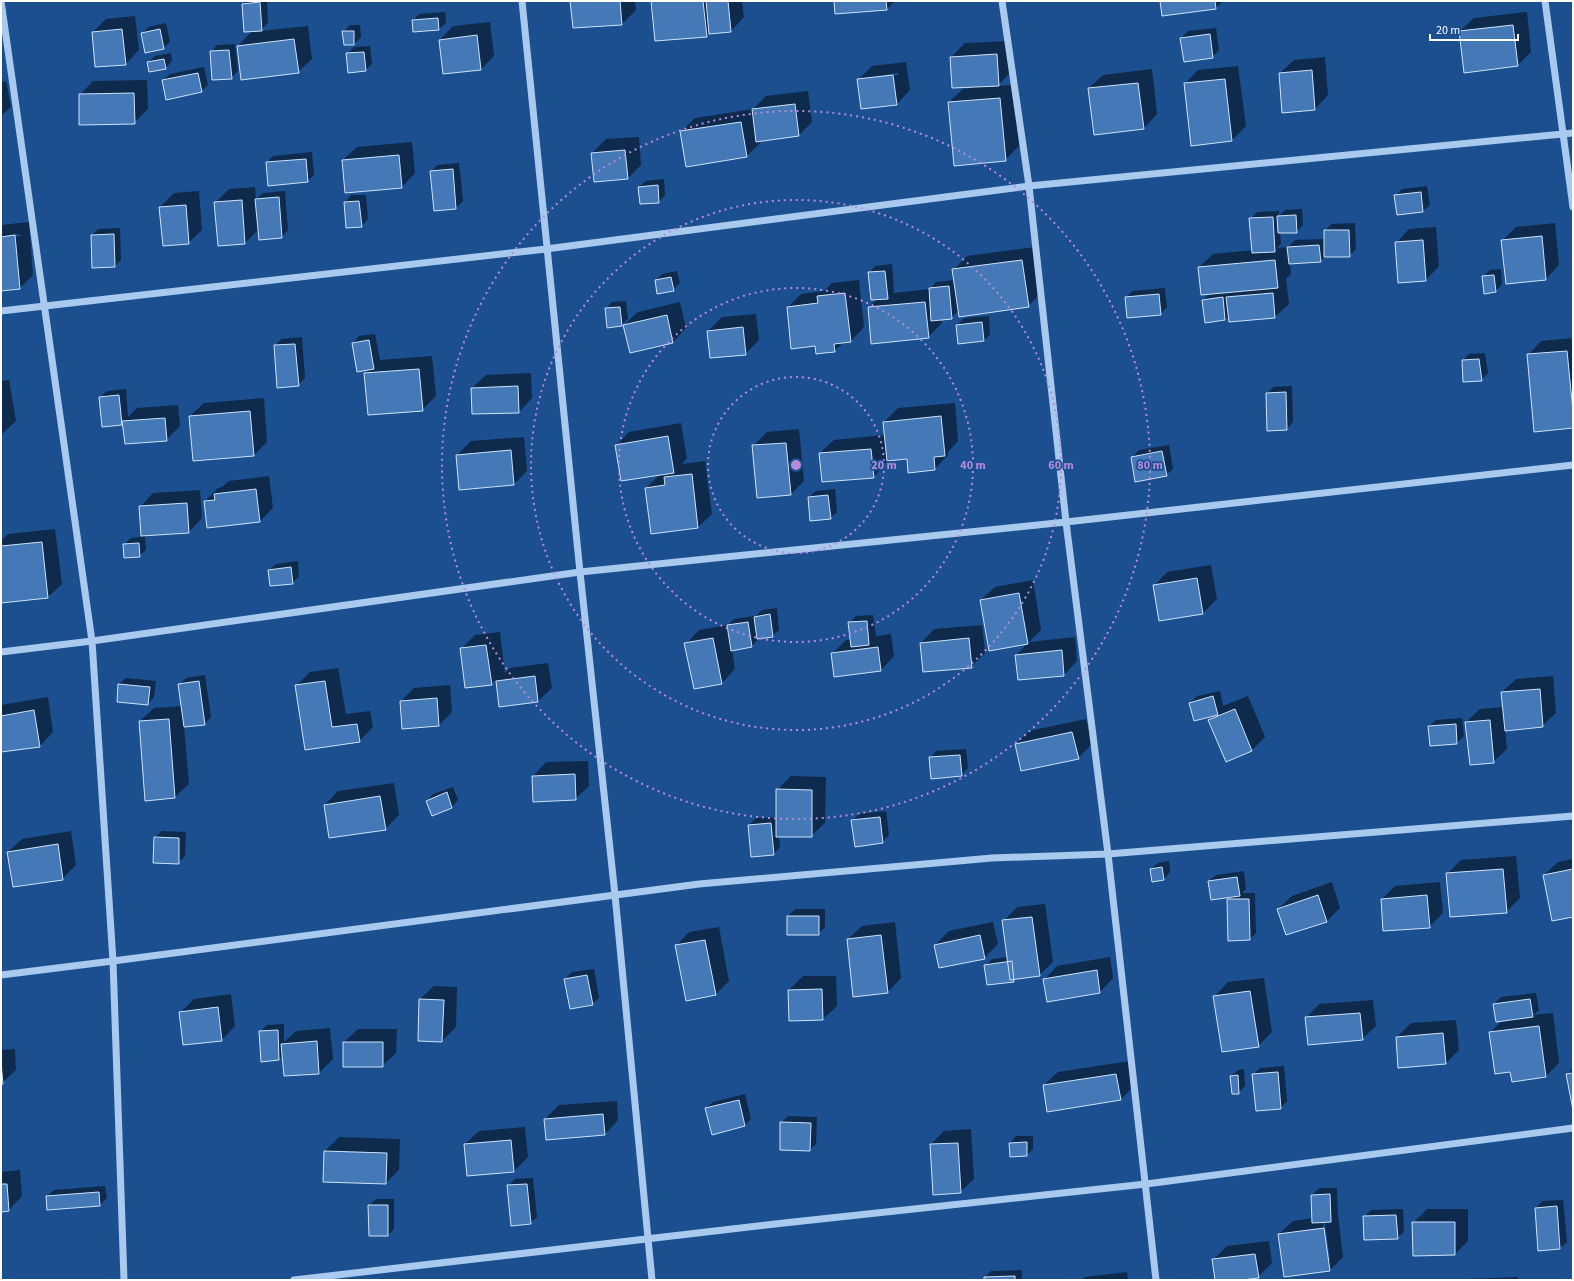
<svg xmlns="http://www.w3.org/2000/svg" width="1574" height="1281" font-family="'Source Sans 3',sans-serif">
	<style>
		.shadow { fill: #0007; fill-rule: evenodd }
		.building { fill: #4478b7; stroke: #cfe3fa }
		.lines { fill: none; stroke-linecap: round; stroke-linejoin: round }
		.minor { stroke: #a9c9ee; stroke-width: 7 }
		.ring { fill: none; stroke: #b68bdc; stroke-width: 2; stroke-dasharray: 2 4 }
		.centre { fill: #b68bdc; stroke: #1b4f8f; stroke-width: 2 }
		.ring-label { font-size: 12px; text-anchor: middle; font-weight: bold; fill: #b68bdc; stroke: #1b4f8f; stroke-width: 3.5; stroke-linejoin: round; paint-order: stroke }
	</style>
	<rect width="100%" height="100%" fill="#1b4f8f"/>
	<path class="shadow" d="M246 1H267L268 23 260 31 308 26 312 59 298 72 238 46 253 30 243 4Z
		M571 1H635L636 10 622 24 574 27Z
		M653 1H742L744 17 731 31 709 33 706 36Z
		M835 1H895L887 9Z
		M1161 1H1223L1216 8Z
		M445 12 446 23 439 29 414 31 413 20 419 14Z
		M1527 12 1531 52 1518 65 1460 31 1474 18Z
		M135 16 139 50 126 64 93 32 106 19Z
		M490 22 494 56 481 69 444 73 440 40 453 26Z
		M166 23 170 42 163 48 142 33 149 27Z
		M350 25H360L361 37 354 44H345L343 32Z
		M1216 28 1219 50 1212 57 1184 60 1181 38 1188 31Z
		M1010 41 1012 71 997 86 1014 85 1019 146 1005 160 949 102 963 89 973 88 951 57 965 43Z
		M235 44 238 71 231 78 211 52 217 45Z
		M370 46 372 64 365 70 347 54 354 47Z
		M171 53 172 61 166 68 148 62 155 56Z
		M1325 57 1328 95 1315 109 1280 73 1294 60Z
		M906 62 910 90 897 104 858 80 872 66ZM898 73V75L872 79V77Z
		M1238 66 1246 126 1232 140 1192 145 1185 84 1198 70Z
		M204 67 208 85 201 91 163 80 170 74Z
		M1152 69 1157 114 1144 128 1089 88 1103 75Z
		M147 80 148 109 134 123 80 95 93 81Z
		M6 81 11 107 1 116V82Z
		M808 91 812 122 799 135 760 140 761 142 747 156 687 165 681 132 695 118 753 109 766 96Z
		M639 137 641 165 628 178 592 153 606 139Z
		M412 142 415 173 402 187 343 160 357 147Z
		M312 152 314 175 307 181 267 162 273 156Z
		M459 163 463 201 456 208 434 210 431 172 437 165Z
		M664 179 665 195 659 202 639 187 646 181Z
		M1427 186 1430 205 1423 211 1398 214 1395 196 1402 189Z
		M255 187 256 199 263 193 285 191 288 230 282 237 259 229 245 243 219 245 215 203 229 189Z
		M199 191 202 230 188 243 160 207 174 193Z
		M351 195H366L368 219 362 226 345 202Z
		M1302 209 1303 225 1296 232H1280L1281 244 1277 248 1288 247 1295 240 1325 239V231L1331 224 1355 223 1356 249 1349 256H1326L1320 261 1290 263 1291 274 1286 279 1289 304 1275 317 1229 316 1225 320 1206 322 1203 300 1210 293 1199 267 1213 254 1253 250 1251 219 1257 212 1279 211V216L1285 210Z
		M29 222 33 275 20 288 1 290V238L21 236 20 234 1 236V225Z
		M1555 223 1559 265 1546 279 1502 241 1516 227Z
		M1436 227 1439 266 1426 280 1396 243 1409 229Z
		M120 228 121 260 115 266 92 235 98 229Z
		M1035 247 1042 292 1028 306 959 310 951 318 941 319 942 323 928 337 869 307 878 298 869 273 875 266 892 264 894 291 893 293 930 289 936 282 955 280 953 270 967 256Z
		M1501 269 1502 284 1496 291 1483 277 1490 270Z
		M677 271 680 283 673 290 656 280 662 274Z
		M859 280 864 327 851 341 844 342 834 351 816 345 788 307 801 294 824 291 832 283Z
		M1165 288 1167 307 1160 314 1126 297 1133 291Z
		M626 301 628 319 621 325 606 309 612 302Z
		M680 302 686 328 673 342 624 325 638 312Z
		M756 314 759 340 745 354 708 331 722 317Z
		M989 316 990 334 984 341 957 325 964 318Z
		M375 334 380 360 432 356 436 396 422 410 365 374 370 368 353 343 359 336Z
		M302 337 305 378 298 385 275 346 281 339Z
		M1573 338V427L1528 355 1541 341Z
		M1485 353 1488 373 1481 380 1463 360 1469 354Z
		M531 373 532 398 519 412 472 388 486 375Z
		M9 380 16 421 1 435V381Z
		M1292 386 1293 422 1287 429 1267 393 1273 387Z
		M126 389 128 417 137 408 178 405 180 426 166 440 123 422 121 424 100 397 107 391Z
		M264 398 267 442 254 455 190 416 204 403Z
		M955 403 958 441 948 452V455L935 469 908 458 887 460V463L873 477 820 453 834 440 885 435 884 422 898 408Z
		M681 423 687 458 682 464 705 461 712 514 698 527 652 533 646 488 660 474 616 445 629 432Z
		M799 429 804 481 791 494 753 446 767 432Z
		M524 437 527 471 513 485 457 455 471 441Z
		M1169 445 1173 469 1166 475 1132 457 1139 450Z
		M269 476 273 508 260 521 205 501 218 488 222 487 229 481Z
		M835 489 837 512 830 518 809 497 816 491Z
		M200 490 202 518 189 532 145 535 146 550 139 556 124 544 131 538 142 537 140 507 153 493Z
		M55 529 62 584 48 597 1 602V541L8 534Z
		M298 561 299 576 293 583 269 570 276 564Z
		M1211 565 1217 599 1203 613 1160 620 1154 586 1167 572Z
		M1033 580 1041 630 1029 642 1075 637 1077 661 1064 675 1016 655 1028 643 990 650 981 600 995 587Z
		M777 608 779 630 772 636 758 638V639L752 646 732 650 735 669 722 683 694 687 686 644 699 630 727 625V626L734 619 754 616V618L762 610Z
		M873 615 876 636 891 634 894 656 881 670 832 654 846 640H851L849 623 856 616Z
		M982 625 985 653 971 667 921 643 934 629Z
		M500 632 505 673 510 668 548 663 552 688 538 701 500 706 496 680 491 684 461 649 475 635Z
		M338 668 346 714 370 711 373 727 359 741 306 749 296 686 310 672Z
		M205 675 211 717 204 724 184 726 189 784 175 797 140 721 154 708 182 706 179 685 186 678Z
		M1553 676 1556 713 1542 726 1505 729 1507 749 1493 762 1466 722 1480 709 1504 707 1502 692 1516 679Z
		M126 678 156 681 154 697 148 704 119 684Z
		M450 685 452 712 439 725 401 701 414 688Z
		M1220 691 1223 706 1248 696 1265 737 1251 751 1209 720 1215 715 1190 703 1197 696Z
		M48 697 53 732 40 746 1 751V705Z
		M1462 718 1464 736 1457 743 1429 726 1436 720Z
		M1086 719 1092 744 1078 758 1016 744 1029 731Z
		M966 749 968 768 961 775 930 758 936 751Z
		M588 761 589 786 575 799 533 776 546 762Z
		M791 776 826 777 825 823 811 836H779L780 847 774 854 749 825 756 818 777 817V790Z
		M394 783 399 815 385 829 325 805 338 791Z
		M453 787 458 800 452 807 432 814 427 801 433 794Z
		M886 811 889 835 882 842 852 821 859 814Z
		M71 831 76 865 62 879 8 852 22 839Z
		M162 831 186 832 185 856 178 863 155 837Z
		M1516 856 1520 898 1506 912 1447 874 1461 860Z
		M1573 859V916L1544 875 1558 862Z
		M1169 861 1170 872 1164 879 1151 869 1158 863Z
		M1244 871 1246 889 1242 893H1255L1256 933 1250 939 1228 900 1232 896 1209 881 1216 875Z
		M1332 882 1340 908 1327 921 1278 909 1292 896Z
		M1440 882 1443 913 1429 927 1382 899 1395 886Z
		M1045 904 1053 962 1039 975 1016 978 1014 981 985 966 992 959 1008 957 1004 921 1017 907Z
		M795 909H825V927L818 934H788V916Z
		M895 922 901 978 888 992 848 939 862 926Z
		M993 922 998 944 984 958 935 945 949 931Z
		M719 927 729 981 716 994 676 946 689 932Z
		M1110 957 1113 978 1100 992 1044 980 1057 966Z
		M594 969 599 998 592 1004 565 979 572 972Z
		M803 976H836L837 1006 823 1019 789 990Z
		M1264 978 1272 1032 1258 1046 1215 996 1228 982Z
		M434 986 457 987 456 1027 442 1041 420 999Z
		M1536 993 1539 1010 1533 1015 1553 1013 1559 1063 1546 1076 1511 1071 1490 1033 1502 1020 1494 1004 1501 997Z
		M231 994 235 1026 222 1040 180 1013 194 999Z
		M1373 1000 1376 1026 1362 1039 1306 1018 1319 1004Z
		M1456 1020 1459 1050 1446 1063 1397 1037 1411 1023Z
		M284 1024V1042L296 1031 330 1028 333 1059 319 1073 285 1075 283 1055 278 1060 260 1032 267 1025Z
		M358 1029H397L396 1053 382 1066 344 1042Z
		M15 1049 16 1070 1 1084V1050Z
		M1130 1061 1134 1086 1120 1100 1044 1085 1058 1072Z
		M1284 1066 1287 1101 1280 1108 1253 1075 1260 1068Z
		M1573 1068V1106L1567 1075Z
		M1244 1069 1245 1086 1238 1093 1231 1076 1238 1070Z
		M745 1094 751 1119 745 1125 706 1108 713 1102Z
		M617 1101 618 1120 605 1134 545 1119 559 1105Z
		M788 1116 817 1117 816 1144 809 1150 781 1123Z
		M525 1127 528 1157 514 1171 468 1175 465 1144 479 1131Z
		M971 1129 974 1179 960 1192 931 1144 944 1131Z
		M1016 1136H1033V1149L1027 1155 1010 1143Z
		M339 1137 400 1139 399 1170 386 1183 325 1151Z
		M20 1170 22 1196 9 1210 1 1211V1172Z
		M533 1178 537 1217 530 1223 508 1186 515 1179Z
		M105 1186 107 1198 100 1205 48 1209 47 1196 54 1190Z
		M1319 1188H1337L1338 1215 1343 1257 1330 1270 1279 1234 1293 1221 1313 1218 1312 1195ZM1323 1223H1325L1330 1260H1328Z
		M376 1199H394V1229L388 1235 369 1205Z
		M1563 1200 1567 1242 1560 1248 1539 1250 1536 1208 1542 1201Z
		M1403 1209 1404 1232 1397 1238 1364 1217 1371 1210Z
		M1427 1209H1468V1241L1455 1254 1413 1223Z
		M1269 1241 1272 1263 1258 1277 1234 1280H1216L1213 1260 1227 1246Z
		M1022 1270V1280H985V1277L991 1271Z
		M1127 1272 1128 1280H1083L1085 1277Z
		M1518 1277V1280H1467L1468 1279Z
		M461 1279V1280H438Z"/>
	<path class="building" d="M570 1H620L622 25 573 28Z
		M651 1H703L707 37 655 41Z
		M706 1H728L731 32 709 34Z
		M834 1H886L887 10 835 14Z
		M1160 1H1215L1216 9 1162 16Z
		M260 2 262 31 244 32 242 4Z
		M438 18 439 30 413 32 412 20Z
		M1513 25 1518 66 1464 73 1459 31Z
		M122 29 126 65 95 67 92 32Z
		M160 29 164 49 145 53 141 33Z
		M342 31H354V45H344Z
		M1210 34 1213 58 1184 62 1180 38Z
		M477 35 481 70 443 74 439 40Z
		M294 39 299 73 241 80 237 46Z
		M229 50 232 79 212 80 210 51Z
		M364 52 366 71 348 73 346 53Z
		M997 54 999 86 952 88 950 57Z
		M164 59 166 69 149 72 147 62Z
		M1312 70 1315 110 1282 113 1279 73Z
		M198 73 202 92 166 100 162 80Z
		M893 75 897 105 861 109 857 79Z
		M1225 79 1232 141 1191 146 1184 83Z
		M1138 83 1144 129 1094 135 1088 88Z
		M134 93 135 124 79 125V94Z
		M1000 98 1006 161 954 166 948 102Z
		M795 104 799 136 756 142 752 109Z
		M741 122 747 157 686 167 680 131Z
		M625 150 628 179 594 182 591 153Z
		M399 155 402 188 345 193 342 160Z
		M306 159 308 182 268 186 266 162Z
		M453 169 456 209 434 211 430 171Z
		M658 185 659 203 640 204 638 187Z
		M1421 192 1423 212 1397 215 1394 195Z
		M279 197 282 238 259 240 255 199Z
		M242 200 245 244 218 246 214 202Z
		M359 201 362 227 346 228 344 202Z
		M186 205 189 244 163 246 159 207Z
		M1296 215 1297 233H1278L1277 216Z
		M1273 217 1275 252 1252 253 1249 218Z
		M1324 230H1349L1350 257H1324Z
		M114 234 115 267 92 268 91 235Z
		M15 235 20 289 1 291V237Z
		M1542 236 1546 280 1506 284 1501 240Z
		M1423 240 1426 281 1398 283 1395 242Z
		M1319 245 1321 262 1289 264 1287 247Z
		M1022 260 1029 307 959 317 952 269Z
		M1275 260 1278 288 1201 295 1198 267Z
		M885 271 888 299 871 300 868 272Z
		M1494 275 1496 292 1484 294 1482 276Z
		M671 277 674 291 657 294 655 280Z
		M949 286 952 319 931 321 929 288Z
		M845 293 851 342 834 344 835 352 824 353 816 354 815 346 791 349 787 307 818 303 817 296Z
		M1273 293 1275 318 1229 322 1226 297Z
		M1159 294 1161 315 1127 318 1125 297Z
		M1223 297 1225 320 1205 323 1202 300Z
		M925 302 929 338 871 344 868 307Z
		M620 307 622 326 607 328 605 308Z
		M667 315 673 343 630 353 623 325Z
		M982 322 984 341 958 344 956 325Z
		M743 327 746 355 710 358 707 331Z
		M369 340 374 369 357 372 352 343Z
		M295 344 299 386 277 388 274 345Z
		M1567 351 1573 411V428L1534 432 1527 354Z
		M1479 359 1482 381 1463 382 1462 360Z
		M419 369 423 411 368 415 364 373Z
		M518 386 519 413 472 414 471 388Z
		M1286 392 1287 430 1267 431 1266 393Z
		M119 395 122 425 102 427 99 397Z
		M250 411 254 456 193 461 189 416Z
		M941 416 945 456 934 457 935 470 908 473 907 459 887 461 883 422Z
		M165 418 167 441 125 444 122 421Z
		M668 436 674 473 621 481 615 445Z
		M786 443 791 495 757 498 752 445Z
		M871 449 874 478 822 482 819 453Z
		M511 450 514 485 459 490 456 455Z
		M1162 451 1167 476 1135 482 1131 457Z
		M692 474 698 528 651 534 645 488 665 485 664 477Z
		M256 489 260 522 207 528 204 501 215 500 214 494Z
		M828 495 831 519 810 521 808 497Z
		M187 503 189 533 141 536 139 506Z
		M42 542 48 598 1 603V546Z
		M139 543 140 557 124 558 123 544Z
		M291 567 293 584 270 586 268 570Z
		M1197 578 1203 614 1159 621 1153 585Z
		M1019 593 1028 644 989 651 980 600Z
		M770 614 773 637 757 639 754 617Z
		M867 621 869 645 851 647 848 622Z
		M748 622 752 647 731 651 727 625Z
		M713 638 722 684 694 689 684 643Z
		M969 638 972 668 923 672 920 643Z
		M486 645 492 685 465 688 460 648Z
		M878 647 881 671 834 677 831 653Z
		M1062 650 1064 676 1018 680 1015 655Z
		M535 676 538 702 499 707 496 681Z
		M199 681 205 725 184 727 178 684Z
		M325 681 332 727 357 724 360 742 305 750 295 685Z
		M118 684 150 687 148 705 117 702Z
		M1540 689 1543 727 1505 731 1501 692Z
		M1213 696 1218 715 1194 721 1189 703Z
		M437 698 439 726 402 729 400 701Z
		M1235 709 1252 751 1226 762 1208 720Z
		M34 710 40 747 1 752V716Z
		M169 719 175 798 145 801 139 721Z
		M1490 720 1494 763 1470 765 1465 722Z
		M1456 724 1457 744 1430 746 1428 726Z
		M1072 732 1079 759 1021 771 1015 744Z
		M960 755 962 776 931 779 929 757Z
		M575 774 576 800 533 802 532 776Z
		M776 789 812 790V837H776Z
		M447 792 452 808 432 816 426 801Z
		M380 796 386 830 329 838 324 805Z
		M880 817 883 843 855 847 851 820Z
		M771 823 774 855 751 857 748 825Z
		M154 837 179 838V864L153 863Z
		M58 844 63 880 13 887 7 852Z
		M1162 867 1164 880 1152 882 1150 869Z
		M1503 869 1507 913 1450 917 1446 873Z
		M1573 869V917L1552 921 1543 875Z
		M1237 877 1240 896 1211 900 1208 881Z
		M1318 895 1327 922 1286 935 1277 909Z
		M1427 895 1430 928 1383 931 1381 899Z
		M1227 899H1249L1250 940 1228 941Z
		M787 916H819V935H787Z
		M1032 917 1040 976 1010 980 1002 920Z
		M881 935 888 993 853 997 847 939Z
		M980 935 985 959 939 968 934 945Z
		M705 940 716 995 686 1001 675 945Z
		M1012 961 1014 982 987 985 984 965Z
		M1097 970 1100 993 1047 1002 1043 979Z
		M587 975 593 1005 570 1009 564 979Z
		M822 989 823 1020 789 1021 788 990Z
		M1250 991 1259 1047 1222 1052 1213 996Z
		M419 999 444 1000 442 1042 418 1041Z
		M1530 999 1533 1017 1496 1022 1493 1004Z
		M218 1007 222 1041 183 1045 179 1012Z
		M1360 1013 1363 1040 1308 1045 1305 1017Z
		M1539 1026 1546 1077 1512 1082 1510 1072 1495 1074 1489 1032Z
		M278 1030 279 1060 261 1062 259 1031Z
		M1443 1033 1446 1064 1398 1068 1396 1037Z
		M317 1041 319 1074 284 1076 281 1044Z
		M343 1042H383V1067H343Z
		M1 1062 3 1084 1 1085Z
		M1278 1072 1281 1109 1256 1111 1252 1074Z
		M1573 1073V1110L1566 1074Z
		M1116 1074 1121 1100 1047 1112 1043 1085Z
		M1238 1075 1239 1094H1232L1230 1076Z
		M739 1100 745 1126 712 1135 705 1108Z
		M603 1114 605 1135 546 1140 544 1119Z
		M780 1122 811 1123 810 1151 780 1150Z
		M511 1140 514 1172 467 1176 464 1144Z
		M1027 1142V1156L1010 1157 1009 1143Z
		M958 1143 961 1193 933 1195 930 1144Z
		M324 1151 387 1153 386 1184 323 1182Z
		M1 1184H7L9 1211 1 1212Z
		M527 1184 531 1224 511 1226 507 1185Z
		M99 1192 100 1206 47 1210 46 1196Z
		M1330 1194 1331 1222 1312 1223 1311 1195Z
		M368 1205H388V1236H369Z
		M1557 1206 1560 1249 1538 1251 1535 1208Z
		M1396 1215 1398 1239 1364 1240 1363 1216Z
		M1412 1222H1455V1255L1413 1256Z
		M1324 1228 1330 1271 1284 1277 1278 1234Z
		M1255 1254 1259 1278 1242 1280H1215L1212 1259Z
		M1015 1276V1280H984V1277Z"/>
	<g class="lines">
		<path class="minor" d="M1 1 92 641 113 961 124 1280
			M522 1 580 572 615 895 652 1280
			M1002 1 1029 186 1066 522 1108 854 1156 1280
			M1545 1 1573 207
			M1 311 546 249 1029 186 1573 133
			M1 652 92 641 580 572 1066 522 1573 465
			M1 975 113 961 699 884 992 858 1108 854 1573 816
			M294 1280 784 1223 1146 1184 1573 1128"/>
	</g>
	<g class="ring">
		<circle cx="796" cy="465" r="88"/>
		<circle cx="796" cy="465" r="177"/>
		<circle cx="796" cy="465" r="265"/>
		<circle cx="796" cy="465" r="354"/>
	</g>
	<circle cx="796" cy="465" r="6" class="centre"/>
	<g class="ring-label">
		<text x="884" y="469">20 m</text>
		<text x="973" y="469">40 m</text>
		<text x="1061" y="469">60 m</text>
		<text x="1150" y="469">80 m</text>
	</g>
	<rect width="1574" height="1281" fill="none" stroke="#ffffff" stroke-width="4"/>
	<path d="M1430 34v6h88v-6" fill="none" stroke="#ffffff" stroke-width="2"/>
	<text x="1436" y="34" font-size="12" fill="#ffffff" stroke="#1b4f8f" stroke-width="3" paint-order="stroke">20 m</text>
</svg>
